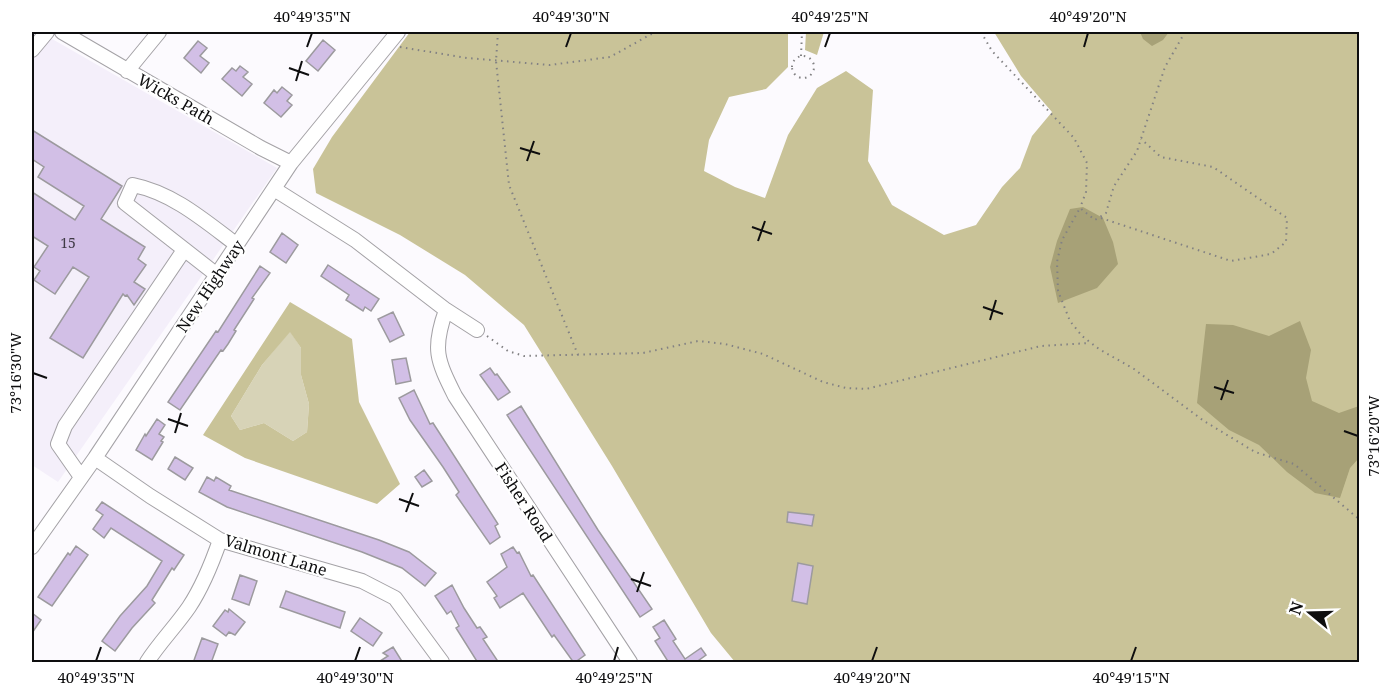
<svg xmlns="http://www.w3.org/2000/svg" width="1391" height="694" font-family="'Noto Serif',serif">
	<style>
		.built { fill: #f4effa }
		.green { fill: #d7d3b7 }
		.forest { fill: #c9c398; fill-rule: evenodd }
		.water { fill: #a7a177 }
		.building { fill: #d2bfe6; stroke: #9c9a9e; stroke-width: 1.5 }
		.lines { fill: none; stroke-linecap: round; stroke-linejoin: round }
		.minor-casing { stroke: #a4a2a6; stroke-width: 16 }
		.path { stroke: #828183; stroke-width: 2; stroke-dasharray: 1.5 4.5; stroke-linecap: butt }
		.minor { stroke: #fff; stroke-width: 14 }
		.ticks { fill: none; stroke: #0e0e0f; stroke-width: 2 }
		.labels { text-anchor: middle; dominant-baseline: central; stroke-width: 4.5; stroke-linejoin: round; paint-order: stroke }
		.number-label { font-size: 14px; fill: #3f3a45 }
		.street-label { font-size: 16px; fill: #0e0e0f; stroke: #fff }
		.neatline { fill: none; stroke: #0e0e0f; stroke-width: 2 }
		.ticks-label { font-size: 15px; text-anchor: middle; fill: #0e0e0f }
	</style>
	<rect width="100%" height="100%" fill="#fcfafe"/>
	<path class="built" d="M32 32H40L277 168 58 482 32 465Z"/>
	<path class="green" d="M290 331 301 348V375L309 404 307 432 293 441 264 423 240 430 231 416 262 365Z"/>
	<path class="forest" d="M410 32H788V67L766 89 729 97 709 140 704 171 735 187 765 198 788 135 817 88 846 71 873 90 868 161 892 205 944 235 976 225 1002 187 1020 168 1032 136 1052 112 1021 76 994 32H1359V662H735L711 633 612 466 524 325 465 275 400 235 316 193 313 169 332 137Z
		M806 32H824L817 55 805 50Z
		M290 302 352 339 359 402 400 484 377 504 245 458 203 435ZM290 332 301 348V375L309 404 307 432 293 441 264 423 240 430 231 416 262 365Z"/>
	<path class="water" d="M1140 32H1169L1163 40 1152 46 1143 39Z
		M1083 207 1103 218 1113 242 1118 264 1097 288 1058 303 1050 267 1057 241 1070 209Z
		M1300 321 1311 350 1306 378 1312 401 1339 413 1359 406V458L1350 468 1340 498 1315 493 1287 472 1259 445 1229 430 1197 403 1206 324 1233 325 1269 336Z"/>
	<path class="building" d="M323 40 335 50 318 71 306 61Z
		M198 41 207 48 200 56 209 63 201 73 184 58Z
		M240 66 248 72 243 77 252 84 242 96 222 79 232 68 236 71Z
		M282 87 292 95 287 101 292 105 281 117 264 103 274 90 277 93Z
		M32 130 122 186 101 219 145 247 138 259 146 265 134 282 145 289 134 305 127 295 125 296 123 294 83 358 50 338 89 277 73 267 55 294 34 280 40 271 34 267 48 246 32 236V192L75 220 84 206 38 177 44 167 32 159Z
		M282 233 298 245 286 263 270 252Z
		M328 265 379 299 371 311 365 307 363 311 346 300 349 295 321 276Z
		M260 266 270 273 252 298 254 299 234 330 236 331 228 344 223 351 221 350 180 410 168 402 216 331 218 332Z
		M393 312 404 335 390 342 378 319Z
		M406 358 411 381 396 384 392 360Z
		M490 368 495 375 497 374 510 392 498 400 480 375Z
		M414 390 430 424 433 423 498 524 495 526 500 537 490 544 456 495 459 492 443 467 410 420 399 398Z
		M521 406 598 530 652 609 640 617 507 415Z
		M157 419 165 425 159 434 164 437 161 441 163 442 152 460 136 450 145 434 146 436Z
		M175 457 193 468 185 480 168 469Z
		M424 470 432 481 422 487 415 477Z
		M207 477 214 481 216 477 231 486 229 490 379 540 409 552 436 573 425 586 402 568 362 552 227 507 199 492Z
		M102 502 184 555 174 570 172 568 152 600 155 603 132 628 115 651 102 641 120 616 147 586 162 561 111 528 104 538 93 529 103 515 96 510Z
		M788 512 814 515 812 526 787 522Z
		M76 546 88 555 52 606 38 597 68 553 70 555Z
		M513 547 517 553 519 552 531 576 533 575 585 655 574 663 554 635 552 637 523 593 500 608 494 598 497 596 487 582 507 567 501 554Z
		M798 563 813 566 807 604 792 601Z
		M240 575 257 581 249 605 232 599Z
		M452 585 464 608 477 628 480 627 487 637 483 639 499 663H478L456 628 459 626 451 611 447 614 435 596Z
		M286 591 345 612 340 628 280 607Z
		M229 609 245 622 235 635 229 632 226 636 213 626 225 610 228 612Z
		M32 613 41 620 32 633Z
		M360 618 382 633 373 646 351 631Z
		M664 620 676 639 673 641 685 659 701 648 706 655 695 663H669L655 641 660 638 653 627Z
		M202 638 218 644 211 663H193Z
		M393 647 403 663H377L388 656 383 653Z"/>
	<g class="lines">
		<g class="minor-casing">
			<path id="minor" d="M62 32 261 148 291 163
				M32 50 47 32
				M127 71 159 32
				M274 189 355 240 446 310 477 330
				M217 275 125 203 133 185C173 193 205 221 237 245
				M446 310C432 349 437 360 455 396L630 662
				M95 458 150 496 220 540 362 581 395 598 442 662
				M81 477 58 444 65 426 184 250
				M32 547 95 458 291 163 398 32
				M147 662C160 642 176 626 189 607 203 586 212 563 220 540"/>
		</g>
		<path class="path" d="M498 32 496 61 509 185 578 355
			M981 32 992 51 1074 138 1087 163 1086 192 1080 208
			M1185 32 1165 67 1137 151 1114 186 1106 213 1095 220 1080 208 1062 240 1057 262 1058 291 1070 321 1082 336 1099 349 1134 369 1204 421 1255 452 1294 464 1360 520
			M400 47 467 58 550 65 610 57 655 32
			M792 67a11 11 0 1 1 22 0a11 11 0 1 1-22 0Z
			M801 56 802 32
			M1101 218 1231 261 1271 254 1286 242 1287 218 1213 167 1161 157 1141 139
			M487 336 508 351 524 356 643 353 698 341 725 344 763 354 823 382 846 388 866 389 1041 346 1090 343"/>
		<use href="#minor" class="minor"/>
	</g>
	<path class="ticks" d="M307 47 312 33M566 47 571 33M825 47 830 33M1084 47 1088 33M289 68 309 75M296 81 302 61M520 148 540 154M527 161 534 141M752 227 772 234M758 241 765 221M983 307 1003 314M990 320 996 300M33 373 47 378M1214 387 1234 393M1221 400 1228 380M168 419 188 426M1344 431 1358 436M175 433 181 413M399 499 419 506M406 512 413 493M631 579 651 586M637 592 644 572M96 661 101 647M355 661 360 647M614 661 618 647M872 661 877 647M1131 661 1136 647"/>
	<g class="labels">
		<g class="number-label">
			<text x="68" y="242">15</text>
		</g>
		<g class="street-label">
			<text transform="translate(176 99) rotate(30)">Wicks Path</text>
			<text transform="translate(210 286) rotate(-56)">New Highway</text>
			<text transform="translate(524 502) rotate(57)">Fisher Road</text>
			<text transform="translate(276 555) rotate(17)">Valmont Lane</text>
		</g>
	</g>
	<rect width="1391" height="694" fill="none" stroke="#ffffff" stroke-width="66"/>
	<g transform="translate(1310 613) rotate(289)" stroke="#ffffff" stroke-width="4.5" paint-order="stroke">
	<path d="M0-4.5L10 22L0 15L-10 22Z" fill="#0e0e0f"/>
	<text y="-9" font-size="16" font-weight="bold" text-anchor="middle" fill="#0e0e0f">N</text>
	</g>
	<rect x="33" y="33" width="1325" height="628" class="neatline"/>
	<g class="ticks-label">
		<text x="312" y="22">40°49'35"N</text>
		<text x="571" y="22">40°49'30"N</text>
		<text x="830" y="22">40°49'25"N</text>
		<text x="1088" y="22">40°49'20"N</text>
		<text transform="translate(16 373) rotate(-90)" y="5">73°16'30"W</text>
		<text transform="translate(1374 436) rotate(-90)" y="5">73°16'20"W</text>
		<text x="96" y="683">40°49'35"N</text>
		<text x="355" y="683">40°49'30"N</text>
		<text x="614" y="683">40°49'25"N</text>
		<text x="872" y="683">40°49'20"N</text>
		<text x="1131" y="683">40°49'15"N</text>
	</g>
</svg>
